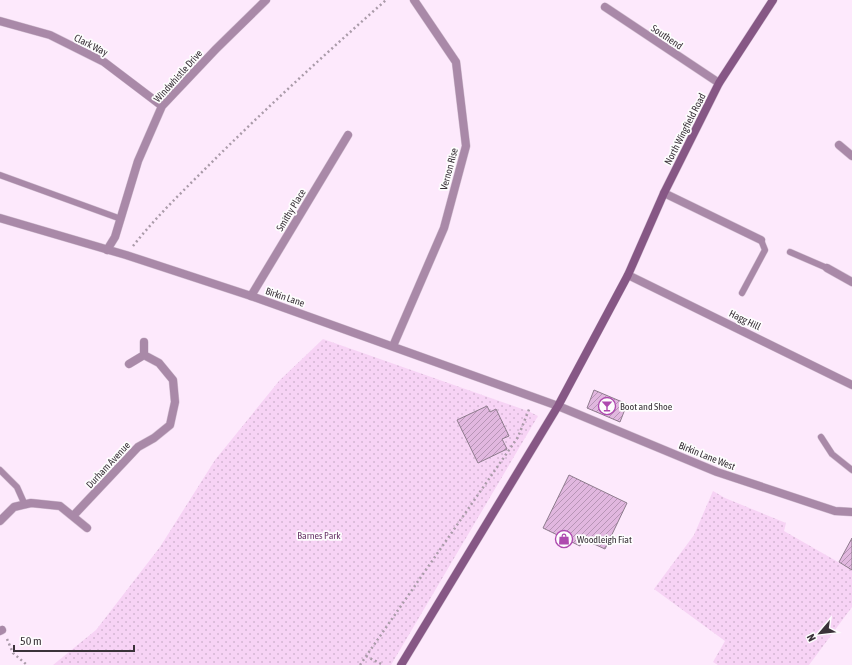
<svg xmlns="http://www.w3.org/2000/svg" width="852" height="665" font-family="'Asap Condensed',sans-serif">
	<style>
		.park { fill: url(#park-dots) }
		.building { fill: url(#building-hatch); stroke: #8d7b8c }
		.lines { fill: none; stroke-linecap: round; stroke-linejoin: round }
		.service-casing { stroke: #d6c4d5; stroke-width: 7 }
		.minor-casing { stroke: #d6c4d5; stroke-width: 9 }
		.tertiary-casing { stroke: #d6c4d5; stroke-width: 9 }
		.secondary-casing { stroke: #d6c4d5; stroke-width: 9 }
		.path { stroke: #aa9ba9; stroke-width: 2.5; stroke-dasharray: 2 3; stroke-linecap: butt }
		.service { stroke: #a989a8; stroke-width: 6 }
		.minor { stroke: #a989a8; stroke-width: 8 }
		.tertiary { stroke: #a989a8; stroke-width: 8 }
		.secondary { stroke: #865785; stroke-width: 8 }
		.labels { text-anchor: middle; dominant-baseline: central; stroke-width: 3.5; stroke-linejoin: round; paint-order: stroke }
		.street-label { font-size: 10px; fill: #3a3239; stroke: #fdfdfd }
		.poi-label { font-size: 10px; fill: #3a3239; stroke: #fdfdfd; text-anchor: start }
		.park-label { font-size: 10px; fill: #6a376a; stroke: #fdfdfd }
	</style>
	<defs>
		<pattern id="park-dots" width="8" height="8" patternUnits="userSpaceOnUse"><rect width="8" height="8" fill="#f7d3f5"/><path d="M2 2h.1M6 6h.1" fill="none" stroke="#d4b6d3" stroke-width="1.8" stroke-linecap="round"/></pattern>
		<pattern id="building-hatch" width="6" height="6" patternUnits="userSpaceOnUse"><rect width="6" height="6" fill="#e1b7df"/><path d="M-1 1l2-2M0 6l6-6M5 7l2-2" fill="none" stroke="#b795b6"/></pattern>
	</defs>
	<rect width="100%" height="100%" fill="#fde9fc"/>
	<path class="park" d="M323 339 528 411 538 416 391 665H53L96 630 160 547 215 460 279 381Z
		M713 491 725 498 786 523 784 531 852 570V607L809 665H718L713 662 725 641 654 589 694 535Z"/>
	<path class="building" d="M594 390 627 404 620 422 587 408Z
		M487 406 490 412 496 409 509 436 502 439 507 449 478 463 457 420Z
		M569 475 627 503 605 549 583 539 580 546 543 528Z
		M852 538V570L839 562Z"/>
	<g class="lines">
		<g class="service-casing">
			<path id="service" d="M0 175 121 219
				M790 252 827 268
				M742 293 765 250 761 240
				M821 437 832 454 852 470
				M0 470 17 487 25 505"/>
		</g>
		<g class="minor-casing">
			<path id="minor" d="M605 7 719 83
				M0 21 50 35 104 62 162 106
				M839 145 852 156
				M664 193 761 240
				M107 250 115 237 138 161 162 106 216 49 266 0
				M827 268 852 282
				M251 296 348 135
				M393 346 444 228 466 146 456 62 414 0
				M129 364 144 355V342
				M558 406 717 472 835 511 852 512
				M73 516 138 447 154 438 170 425 175 402 173 380 159 363 144 355
				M0 521 14 507 31 503 60 506 87 528
				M0 631 2 630"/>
		</g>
		<g class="tertiary-casing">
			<path id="tertiary" d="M0 218 126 255 251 296 558 406
				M628 275 852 385"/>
		</g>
		<g class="secondary-casing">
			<path id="secondary" d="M401 665 558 406 628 275 664 193 719 83 773 0"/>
		</g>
		<path class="path" d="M133 246C155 218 181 193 206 168 264 110 324 55 386 0
			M7 639 13 653 27 665
			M366 656 383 665
			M360 665 518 437 530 407"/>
		<use href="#service" class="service"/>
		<use href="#minor" class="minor"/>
		<use href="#tertiary" class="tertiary"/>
		<use href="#secondary" class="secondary"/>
	</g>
	<defs>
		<g id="bar-ring" transform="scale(0.9)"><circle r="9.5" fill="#fdfdfd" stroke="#ae49af" stroke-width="1.5"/><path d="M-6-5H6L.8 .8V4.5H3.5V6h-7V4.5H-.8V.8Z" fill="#ae49af"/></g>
		<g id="shop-ring" transform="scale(0.9)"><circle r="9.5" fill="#fdfdfd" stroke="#ae49af" stroke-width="1.5"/><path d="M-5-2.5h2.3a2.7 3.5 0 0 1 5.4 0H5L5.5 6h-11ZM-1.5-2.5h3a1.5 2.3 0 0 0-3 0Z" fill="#ae49af"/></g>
	</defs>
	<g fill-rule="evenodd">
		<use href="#bar-ring" x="607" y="406"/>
		<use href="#shop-ring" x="564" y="539"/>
	</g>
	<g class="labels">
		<g class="street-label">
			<text transform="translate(667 37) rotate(34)">Southend</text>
			<text transform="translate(91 45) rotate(27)">Clark Way</text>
			<text transform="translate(178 76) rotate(-48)">Windwhistle Drive</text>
			<text transform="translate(685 129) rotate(-63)">North Wingfield Road</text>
			<text transform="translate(449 169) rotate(-75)">Vernon Rise</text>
			<text transform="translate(291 210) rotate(-59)">Smithy Place</text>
			<text transform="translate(285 297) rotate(19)">Birkin Lane</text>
			<text transform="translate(745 320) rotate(26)">Hagg Hill</text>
			<text transform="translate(707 456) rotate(22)">Birkin Lane West</text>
			<text transform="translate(108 465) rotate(-47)">Durham Avenue</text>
		</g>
		<g class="poi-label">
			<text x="620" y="406">Boot and Shoe</text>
			<text x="577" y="539">Woodleigh Fiat</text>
		</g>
		<g class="park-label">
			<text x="319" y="535">Barnes Park</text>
		</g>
	</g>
	<g transform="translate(820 633) rotate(242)" stroke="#fdfdfd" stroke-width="3" paint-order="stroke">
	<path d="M0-3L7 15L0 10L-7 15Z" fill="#3a3239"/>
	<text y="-6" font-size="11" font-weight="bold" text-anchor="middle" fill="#3a3239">N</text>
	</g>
	<path d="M14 645v6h120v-6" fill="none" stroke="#3a3239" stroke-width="2"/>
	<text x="20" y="645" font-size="12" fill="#3a3239" stroke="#fdfdfd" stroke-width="3" paint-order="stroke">50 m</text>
</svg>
